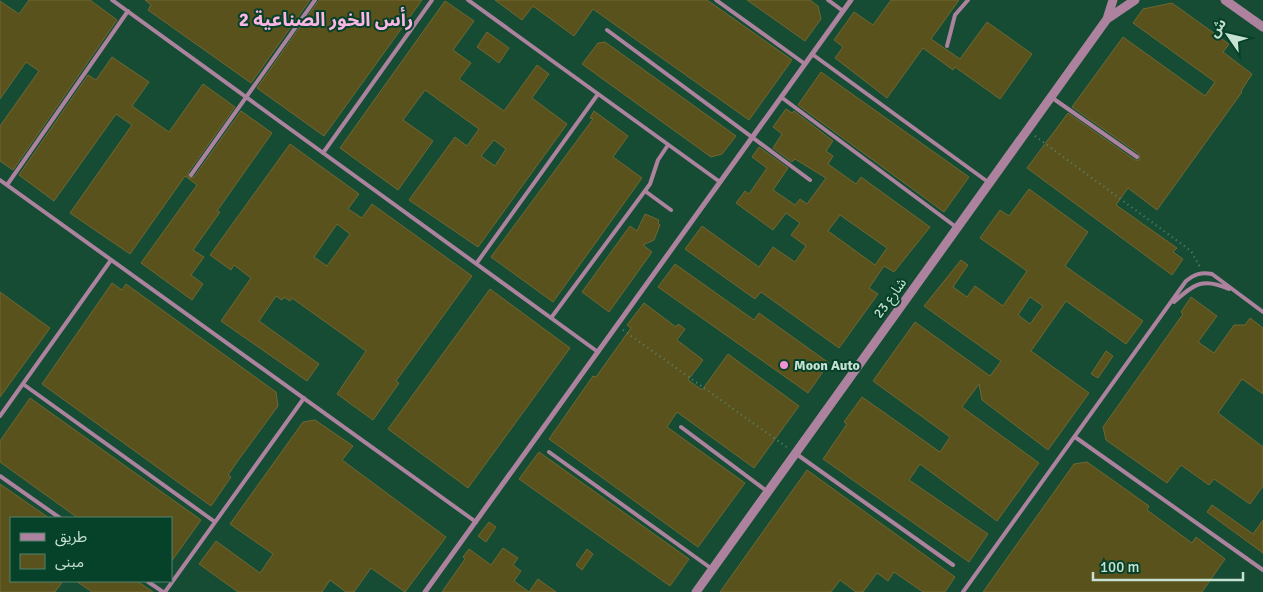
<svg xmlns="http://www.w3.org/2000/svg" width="1263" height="592" font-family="Signika,'Noto Sans Arabic',sans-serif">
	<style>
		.building { fill: #5a521d; stroke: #706734; fill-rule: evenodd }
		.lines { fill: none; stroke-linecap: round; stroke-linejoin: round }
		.path { stroke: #5a8670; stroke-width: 2; stroke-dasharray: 1 4; stroke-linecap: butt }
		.service { stroke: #ac829e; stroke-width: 4 }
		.minor { stroke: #ac829e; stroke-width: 5 }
		.tertiary { stroke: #ac829e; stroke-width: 9 }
		.poi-dot { fill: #f391d5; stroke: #064129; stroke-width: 2 }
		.labels { text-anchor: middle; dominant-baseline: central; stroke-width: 4; stroke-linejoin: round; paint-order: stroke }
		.street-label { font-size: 14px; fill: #c7e2d2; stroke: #064129 }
		.poi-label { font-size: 14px; font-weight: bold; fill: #c7e2d2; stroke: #064129; text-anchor: start }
		.district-label { font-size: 19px; font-weight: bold; fill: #fcb6e4; stroke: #064129 }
	</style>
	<rect width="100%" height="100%" fill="#154c33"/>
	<path class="building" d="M29 0H90L117 20 13 170 0 161V126L39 71 26 62 0 99V1L19 14Z
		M145 0H310L251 83 148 10 151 5Z
		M319 0H422L324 136 257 88Z
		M495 0H707L792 60 749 120 593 9 574 36 533 6 522 20Z
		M747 0H810L818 6 821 19 805 41Z
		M891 0H959L931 39 960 59 987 22 1032 54 1000 99 955 67 953 70 923 48 887 98 835 58 843 47 834 40 854 12 873 25Z
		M445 1 474 21 453 50 471 63 459 79 504 111 537 65 549 74 532 98 567 124 478 247 409 200 455 137 467 146 479 129 425 90 403 120 433 141 398 190 340 148ZM494 140 506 149 495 166 481 156Z
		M1172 3 1229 44 1223 52 1252 74 1241 91 1242 92 1157 210 1128 188 1116 205 1177 248 1173 252 1183 259 1172 275 1027 168 1068 113 1135 160H1140L1139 154 1072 107 1123 37 1205 96 1215 82 1133 23 1143 9Z
		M487 32 509 48 499 63 477 47Z
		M605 42 736 136 722 154 711 157 582 64 598 43Z
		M112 57 149 82 132 106 169 132 203 84 235 107 188 173 189 178 194 177 241 111 272 133 217 211 220 212 193 250 204 257 191 275 203 284 192 300 141 263 197 185 185 176 130 254 70 213 132 125 116 114 54 201 19 175 88 75 96 80Z
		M821 72 969 177 944 212 798 105Z
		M786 109 792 113 794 111 833 141 826 151 833 156 828 164 856 184 861 177 930 227 894 272 884 266 869 288 878 294 839 348 761 292 755 299 685 249 702 226 759 267 773 247 795 262 806 246 791 235 800 223 786 213 773 230 736 203 745 191 749 194 767 168 752 157 759 147 788 168 773 190 795 205 800 199 807 204 826 178 795 159 792 162 773 148 782 134 773 127ZM840 215 887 248 875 265 828 231Z
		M594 111 628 136 613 157 642 178 553 302 491 257 593 119 590 118Z
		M290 144 359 194 348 209 362 218 372 204 472 276 396 381 399 383 373 420 337 394 366 351 292 298 290 301 284 297 282 300 276 296 259 321 319 364 307 381 221 321 251 278 234 265 231 270 210 255ZM337 224 350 234 327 266 314 257Z
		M1029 189 1088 232 1065 266 1143 321 1126 344 1066 301 1031 351 1089 393 1048 450 982 400 979 384 962 407 1039 463 997 521 920 464 909 480 988 534 969 562 823 459 847 424 844 422 862 397 940 452 950 437 873 381 915 322 990 376 1001 361 924 306 961 260 968 265 953 287 967 297 975 286 1003 306 1027 271 980 238 1000 210 1009 216ZM1030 297 1043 306 1030 324 1018 315Z
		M645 214 659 220 658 223 660 225 654 240 643 245 652 252 609 312 582 292 630 226 637 231Z
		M675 264 754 320 759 313 829 363 808 393 658 287Z
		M112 283 122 290 126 284 276 392 278 406 237 462 228 475 231 477 211 506 42 384Z
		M490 289 570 348 468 488 388 429Z
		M0 292 50 328 0 397Z
		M1191 297 1217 316 1198 342 1214 353 1234 325H1245L1250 318 1263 328V394L1242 379 1218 413 1263 447V486L1250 504 1214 479 1209 485 1181 465 1167 483 1106 440 1103 427 1183 314 1181 312Z
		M644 303 676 327 678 324 685 329 677 340 703 360 688 380 702 390 728 354 799 406 754 468 677 412 667 427 745 483 698 547 549 439 593 376 596 377 631 328 627 325Z
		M1106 351 1113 356 1098 378 1091 374Z
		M30 398 201 520 171 562V518H78L0 462V441Z
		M315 420 353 446 342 460 446 537 405 592 371 568 354 592H346L330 580 322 592H238L199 564 216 541 260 573 273 554 230 524 303 422Z
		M539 452 689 559 670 586 519 479Z
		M1087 462 1149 506 1147 510 1192 543 1196 537 1225 559 1202 592H983L1074 464Z
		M807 470 955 577 945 592H923L894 572 888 581 877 573 863 592H856L840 580 831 592H720Z
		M0 484 49 518H11V581H63L55 592H0Z
		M1212 505 1253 534 1263 520V553L1207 512Z
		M489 522 496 527 486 542 478 536Z
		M503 548 518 558 513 565 521 571 514 581 529 592H442L465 559 463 557 469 549 491 565Z
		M587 549 593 554 582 570 576 565Z
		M538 579 556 592H529Z
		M76 581H137L153 592H92Z"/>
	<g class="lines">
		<path class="path" d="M1035 136 1191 251 1200 267
			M623 330 788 448"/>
		<path class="service" d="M112 0 598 352
			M468 0 720 182
			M716 0 805 64
			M828 0 843 11
			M607 30 810 180
			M947 46 955 15 968 0
			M812 54 988 182
			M781 97 956 227
			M1051 97 1137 157
			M323 153 432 0
			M191 175 315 0
			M0 180 476 522
			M7 185 128 11
			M645 191 671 210
			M476 264 598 94
			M1174 302C1194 284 1203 277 1229 289
			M551 318 650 184 658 160 668 145
			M23 384 215 522
			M0 416 111 260
			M681 427 768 492
			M1075 437 1263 570
			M549 452 712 569
			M795 453 953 565
			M0 476 60 518
			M147 581 163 592
			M165 592 304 398
			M963 592 1186 281C1195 274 1201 272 1212 274L1263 312"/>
		<path class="minor" d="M425 592 851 0"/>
		<path class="tertiary" d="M1225 0 1263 27
			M1107 19 1113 0
			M696 592 1107 19 1135 0"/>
	</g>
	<circle class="poi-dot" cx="784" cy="365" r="5"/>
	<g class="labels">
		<g class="street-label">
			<text transform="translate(890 298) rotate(-54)">شارع 23</text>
		</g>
		<g class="poi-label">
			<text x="794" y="365">Moon Auto</text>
		</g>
		<g class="district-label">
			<text x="326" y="20">رأس الخور الصناعية 2</text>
		</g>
	</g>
	<rect x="10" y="517" width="162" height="65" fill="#064129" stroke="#53816d"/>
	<rect x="20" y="533" width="25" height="8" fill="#ac829e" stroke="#53816d"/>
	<text x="55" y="542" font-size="15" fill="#c7e2d2">طريق</text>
	<rect x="20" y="554" width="25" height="15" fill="#5a521d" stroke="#53816d"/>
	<text x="55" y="567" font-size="15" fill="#c7e2d2">مبنى</text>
	<g transform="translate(1228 35) rotate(304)" stroke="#064129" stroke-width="4" paint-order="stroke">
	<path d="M0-4L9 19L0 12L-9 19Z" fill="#c7e2d2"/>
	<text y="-8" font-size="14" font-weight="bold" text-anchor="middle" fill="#c7e2d2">ش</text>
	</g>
	<path d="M1093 572v8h150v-8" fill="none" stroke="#c7e2d2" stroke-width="2.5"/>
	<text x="1100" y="572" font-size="15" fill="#c7e2d2" stroke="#064129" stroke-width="4" paint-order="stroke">100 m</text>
</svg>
